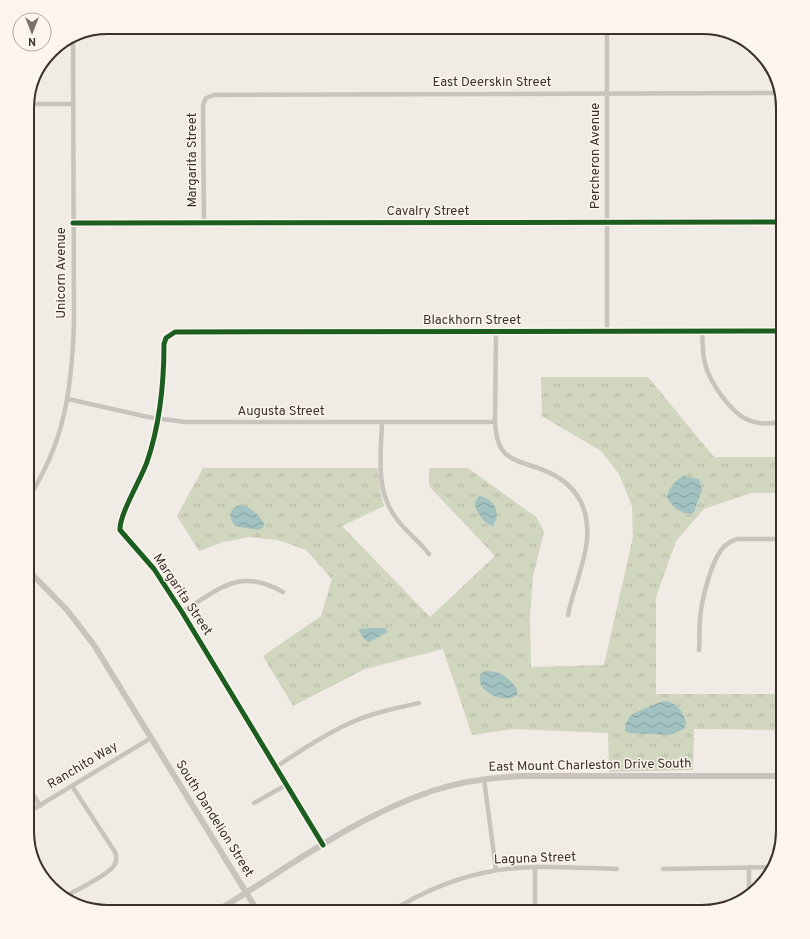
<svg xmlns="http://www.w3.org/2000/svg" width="810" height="939" font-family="Overpass,sans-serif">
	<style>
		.grass { fill: url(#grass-tufts) }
		.water { fill: url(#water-waves) }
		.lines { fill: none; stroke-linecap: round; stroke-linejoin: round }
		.minor { stroke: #c9c3be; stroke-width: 4.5 }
		.tertiary { stroke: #c9c3be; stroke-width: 6 }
		.cycleway-casing { stroke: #fbf5ee; stroke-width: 8 }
		.cycleway { stroke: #1b5e20; stroke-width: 5 }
		.labels { text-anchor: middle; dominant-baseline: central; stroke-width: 3; stroke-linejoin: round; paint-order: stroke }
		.street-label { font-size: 13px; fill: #3b302b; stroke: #fbf5ee }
		.rim { fill: none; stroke: #3b302b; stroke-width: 2 }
	</style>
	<defs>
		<pattern id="grass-tufts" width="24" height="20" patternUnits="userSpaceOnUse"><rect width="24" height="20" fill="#d1d6bf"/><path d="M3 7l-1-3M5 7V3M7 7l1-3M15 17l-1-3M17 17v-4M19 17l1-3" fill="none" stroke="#b4b8a4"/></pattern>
		<pattern id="water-waves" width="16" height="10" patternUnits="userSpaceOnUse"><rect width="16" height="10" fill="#a1c2c1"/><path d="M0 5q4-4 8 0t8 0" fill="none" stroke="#849e9d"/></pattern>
	</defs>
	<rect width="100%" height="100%" fill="#f0ebe5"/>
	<path class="grass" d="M541 377H648L714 457H783V493H751L704 509 676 541 656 597V694H783V730L694 729 693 770 609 772 608 733 513 729 472 735 443 649 365 669 293 706 263 656 321 616 332 579 306 550 278 540 250 537 223 542 199 551 177 516 203 468H378L380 489 384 506 342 526 430 617 495 556 429 486V468H468L536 517 544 532 533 576 530 616 531 667 604 665 633 537 632 506 619 474 601 451 542 416Z"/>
	<path class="water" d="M683 476 699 479 702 490 694 512C685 518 671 506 667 497 669 488 675 481 683 476Z
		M479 496C494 498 502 513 493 526 484 524 475 511 475 502Z
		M241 505C249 505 259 516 264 523L263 528 257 530 235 526C228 517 229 507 241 505Z
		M371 628H385L388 632 369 642 364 639 359 631 360 629Z
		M485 671C500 670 509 678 517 689V695C507 704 476 694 480 675Z
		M663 701C674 700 684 712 686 722L684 729 670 735 630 733 625 731V724L632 714Z"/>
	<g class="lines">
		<path class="minor" d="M607 27V332
			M27 104H73
			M73 223 783 222
			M204 223 203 105 206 98 214 95 778 93
			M496 332 495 422C496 433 497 445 505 453 511 460 523 463 532 466 562 475 585 493 587 526 590 552 573 588 568 615
			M702 332C703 342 702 353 705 363 709 382 732 415 751 421 761 425 771 423 782 422
			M68 399 148 417 185 422H495
			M382 422C381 454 375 490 396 518 405 531 419 541 429 554
			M27 500C65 443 72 388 74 321L73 36
			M182 612C219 589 240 567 283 592
			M699 650C700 640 699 630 700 619 701 602 711 562 722 549 726 544 731 541 737 539H783
			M276 767C300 751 324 735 350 723 372 713 396 708 419 703
			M484 779 496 870
			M27 784 40 806
			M254 803 286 785
			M27 813 151 738
			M323 845 182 612 154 569 120 530C119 515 141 479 147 462 160 424 164 384 164 344L166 338 175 332 783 331
			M749 867V896
			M535 868V912
			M663 869 775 867
			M64 897C78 889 103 878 113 867 117 862 117 857 115 852L72 786
			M390 912C419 894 449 880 483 873 526 863 573 868 617 869"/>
		<path class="tertiary" d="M27 569 67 610 94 645 258 912
			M215 912C285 870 354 817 432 791 462 781 494 777 525 776H783"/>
		<g class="cycleway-casing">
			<path id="cycleway" d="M73 223 783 222
				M323 845 182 612 154 569 120 530C119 515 141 479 147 462 160 424 164 384 164 344L166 338 175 332 783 331"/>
		</g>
		<use href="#cycleway" class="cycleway"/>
	</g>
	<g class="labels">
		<g class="street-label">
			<text x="492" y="83">East Deerskin Street</text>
			<text transform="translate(596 156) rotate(-90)">Percheron Avenue</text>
			<text transform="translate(193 160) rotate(-90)">Margarita Street</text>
			<text x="428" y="212">Cavalry Street</text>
			<text transform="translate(62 273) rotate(-90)">Unicorn Avenue</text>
			<text x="472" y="321">Blackhorn Street</text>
			<text x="281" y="412">Augusta Street</text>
			<text transform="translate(182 595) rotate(56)">Margarita Street</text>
			<text transform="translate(83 766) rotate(-31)">Ranchito Way</text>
			<text transform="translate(590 766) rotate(-1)">East Mount Charleston Drive South</text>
			<text transform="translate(214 819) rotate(58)">South Dandelion Street</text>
			<text transform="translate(535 859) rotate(-2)">Laguna Street</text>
		</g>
	</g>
	<path d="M0 0H810V939H0ZM108 34H702A74 74 0 0 1 776 108V831A74 74 0 0 1 702 905H108A74 74 0 0 1 34 831V108A74 74 0 0 1 108 34Z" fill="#fbf5ee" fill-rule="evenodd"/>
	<path class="rim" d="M108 34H702A74 74 0 0 1 776 108V831A74 74 0 0 1 702 905H108A74 74 0 0 1 34 831V108A74 74 0 0 1 108 34Z"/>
	<g transform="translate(32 32) rotate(180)"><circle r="19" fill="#fbf5ee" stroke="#aea6a0"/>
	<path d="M0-3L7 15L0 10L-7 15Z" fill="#7a716c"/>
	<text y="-6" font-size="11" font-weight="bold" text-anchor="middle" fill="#3b302b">N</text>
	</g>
</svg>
